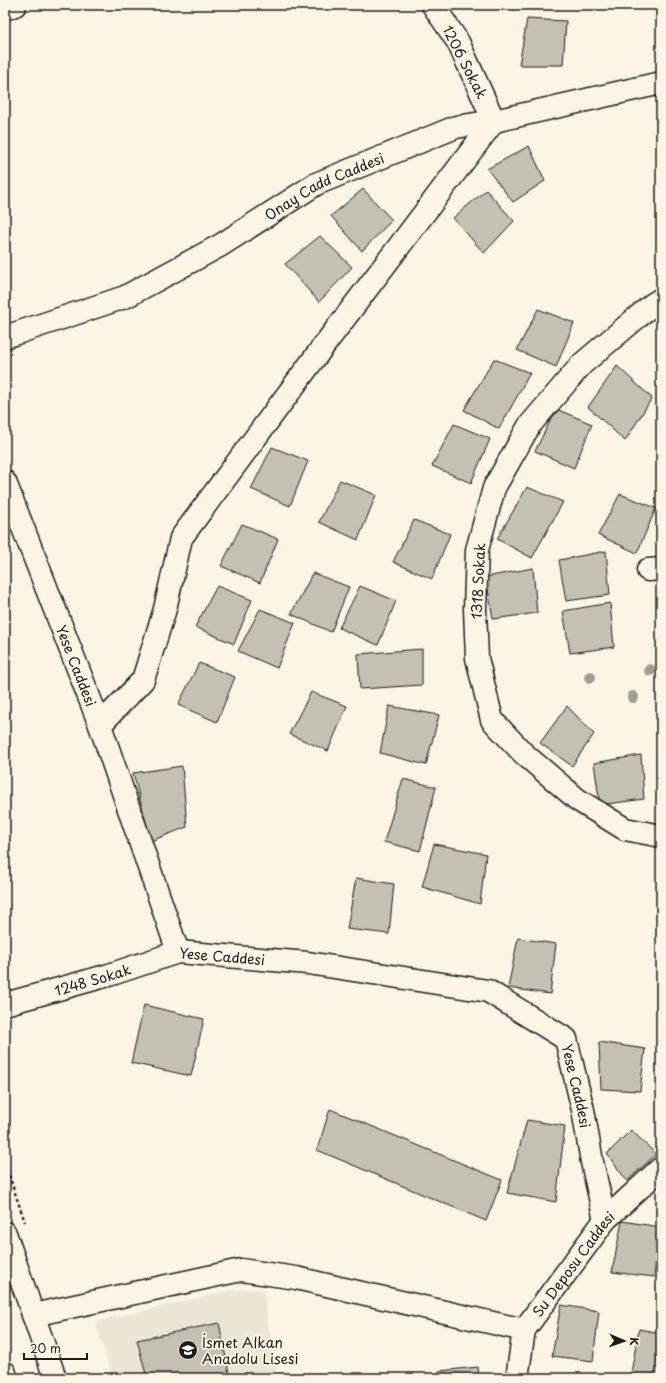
<svg xmlns="http://www.w3.org/2000/svg" width="666" height="1383" font-family="'Playpen Sans',sans-serif">
	<style>
		.built { fill: #ebe5d6 }
		.building { fill: #c4c0b3; stroke: #1c1c1c }
		.lines { fill: none; stroke-linecap: round; stroke-linejoin: round }
		.street-casing { stroke: #1c1c1c; stroke-width: 25 }
		.secondary-casing { stroke: #1c1c1c; stroke-width: 25 }
		.highway-casing { stroke: #1c1c1c; stroke-width: 25 }
		.path { stroke: #1c1c1c; stroke-width: 2.5; stroke-dasharray: 3 3; stroke-linecap: butt }
		.street { stroke: #fcf5e5; stroke-width: 22 }
		.secondary { stroke: #fcf5e5; stroke-width: 22 }
		.highway { stroke: #fcf5e5; stroke-width: 22 }
		.tree { fill: #a09c93 }
		.labels { text-anchor: middle; dominant-baseline: central; stroke-width: 3.5; stroke-linejoin: round; paint-order: stroke }
		.street-label { font-size: 14px; fill: #1c1c1c; stroke: #fcf5e5 }
		.poi-label { font-size: 14px; fill: #1c1c1c; stroke: #fcf5e5; text-anchor: start }
	</style>
	<rect width="100%" height="100%" fill="#fcf5e5"/>
	<filter id="ink" filterUnits="userSpaceOnUse"><feTurbulence type="fractalNoise" baseFrequency=".025" numOctaves="2"/><feDisplacementMap in="SourceGraphic" scale="8" xChannelSelector="R" yChannelSelector="G"/><feConvolveMatrix kernelMatrix="1 2 1 2 8 2 1 2 1" color-interpolation-filters="sRGB"/></filter>
	<g filter="url(#ink)">
		<path class="built" d="M263 1289 277 1378H113L95 1322 232 1290Z"/>
		<path class="building" d="M527 19 566 21 563 65H519Z
			M529 146 545 181 513 202 487 169Z
			M363 189 392 220 362 251 331 216Z
			M486 190 514 221 484 253 453 218Z
			M320 236 352 267 319 302 285 264Z
			M538 309 574 323 556 367 517 350Z
			M494 359 530 373 499 429 464 410Z
			M617 366 652 398 625 441 588 407Z
			M556 409 592 424 574 468 535 451Z
			M454 424 490 439 471 483 432 466Z
			M272 447 308 461 290 506 251 489Z
			M340 480 376 495 358 540 319 522Z
			M527 487 563 502 532 558 497 539Z
			M620 494 656 508 637 553 598 535Z
			M414 520 450 534 432 579 393 562Z
			M242 524 278 539 260 583 221 566Z
			M606 551 610 595 566 601 559 560Z
			M533 568 537 613 493 619 486 577Z
			M313 573 349 587 331 632 291 614Z
			M217 586 252 600 234 644 195 627Z
			M360 586 396 601 378 645 339 628Z
			M610 603 614 647 570 653 563 611Z
			M260 609 295 623 277 668 238 651Z
			M422 649V685L360 689 358 654Z
			M199 663 235 677 217 722 178 705Z
			M311 692 347 706 328 751 289 734Z
			M389 706 439 715 426 765 380 753Z
			M567 706 594 734 572 766 540 743Z
			M641 755 644 799 600 805 594 763Z
			M182 766 187 827 151 841 133 773Z
			M403 779 436 787 420 851 384 842Z
			M434 844 486 854 480 904 422 887Z
			M356 878 394 884 389 934 347 929Z
			M518 938 556 944 550 994 508 988Z
			M144 1005 204 1019 191 1076 131 1063Z
			M599 1042 645 1049 640 1091 601 1089Z
			M330 1109 502 1180 486 1221 317 1150Z
			M527 1120 565 1126 556 1202 507 1193Z
			M631 1130 656 1154 627 1181 607 1154Z
			M622 1221 660 1227 654 1277 612 1272Z
			M561 1305 599 1311 593 1361 552 1356Z
			M219 1323 230 1378H147L137 1340Z
			M639 1329 661 1333V1378H630Z
			M478 1367 479 1378H439V1371Z"/>
		<g class="lines">
			<g class="street-casing">
				<g id="street">
					<path d="M5 9 15 5"/>
					<path d="M661 299 653 304 582 364 529 426 494 488 477 550 475 609 477 658 492 720 524 754 578 800 625 829 661 836"/>
					<path id="s1" d="M5 337 125 297 221 245 316 184 456 127 494 121 661 83"/>
					<path d="M648 570 661 569"/>
					<path d="M100 725 143 680 165 609 181 538 322 348 494 121 458 42 433 5"/>
					<path id="s2" d="M5 1004 109 975 178 952 308 963 488 991 566 1039 583 1110 592 1162 605 1220"/>
					<path d="M33 1315 241 1270 296 1278 524 1330"/>
				</g>
			</g>
			<g class="secondary-casing">
				<g id="secondary">
					<path id="s3" d="M5 482 100 725 178 952"/>
					<path id="s4" d="M517 1378 524 1330 605 1220 661 1168"/>
				</g>
			</g>
			<g class="highway-casing">
				<path id="highway" d="M5 1233 55 1378
					M5 1373 6 1378"/>
			</g>
			<path class="path" d="M5 1164 25 1222"/>
			<use href="#street" class="street"/>
			<use href="#secondary" class="secondary"/>
			<use href="#highway" class="highway"/>
		</g>
		<g class="tree">
			<circle cx="650" cy="670" r="6"/>
			<circle cx="590" cy="677" r="6"/>
			<circle cx="633" cy="697" r="6"/>
		</g>
	</g>
	<defs>
		<g id="school-disc" transform="scale(1)"><circle r="9.5" fill="#1c1c1c" stroke="#fcf5e5"/><path d="M0-5L7-2L0 1L-7-2ZM-4 1L0 2.5L4 1V4Q0 6-4 4Z" fill="#fff"/></g>
	</defs>
	<g fill-rule="evenodd">
		<use href="#school-disc" x="188" y="1350"/>
	</g>
	<g class="labels">
		<g class="street-label">
			<text transform="translate(465 62) rotate(63)">1206 Sokak</text>
			<text stroke="none"><textPath href="#s1" startOffset="355">Onay Cadd Caddesi</textPath></text>
			<text transform="translate(478 581) rotate(-87)">1318 Sokak</text>
			<text stroke="none"><textPath href="#s3" startOffset="197">Yese Caddesi</textPath></text>
			<text stroke="none"><textPath href="#s2" startOffset="225">Yese Caddesi</textPath></text>
			<text stroke="none"><textPath href="#s2" startOffset="91">1248 Sokak</textPath></text>
			<text stroke="none"><textPath href="#s2" startOffset="633">Yese Caddesi</textPath></text>
			<text stroke="none"><textPath href="#s4" startOffset="131">Su Deposu Caddesi</textPath></text>
		</g>
		<g class="poi-label">
			<text x="202" y="1342">İsmet Alkan<tspan x="202" dy="16">Anadolu Lisesi</tspan></text>
		</g>
	</g>
	<rect width="666" height="1383" fill="none" stroke="#fcf5e5" stroke-width="20"/>
	<rect x="10" y="10" width="646" height="1363" fill="none" stroke="#1c1c1c" stroke-width="1.5" filter="url(#ink)"/>
	<g transform="translate(624 1341) rotate(92)" stroke="#fcf5e5" stroke-width="3" paint-order="stroke">
	<path d="M0-3L7 15L0 10L-7 15Z" fill="#1c1c1c"/>
	<text y="-6" font-size="11" font-weight="bold" text-anchor="middle" fill="#1c1c1c">K</text>
	</g>
	<path d="M24 1353v6h63v-6" fill="none" stroke="#1c1c1c" stroke-width="2"/>
	<text x="30" y="1353" font-size="12" fill="#1c1c1c" stroke="#fcf5e5" stroke-width="3" paint-order="stroke">20 m</text>
</svg>
